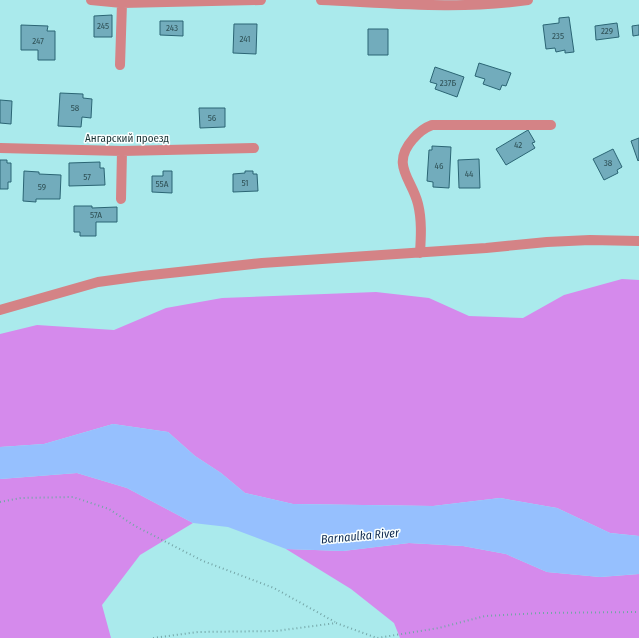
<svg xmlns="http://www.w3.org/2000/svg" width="639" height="638" font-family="'Fira Sans Condensed',sans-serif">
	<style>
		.green { fill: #d58aec }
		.water { fill: #96c0fe }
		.building { fill: #72acbc; stroke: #2b6574 }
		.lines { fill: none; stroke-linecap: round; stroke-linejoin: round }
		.path { stroke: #74a5a7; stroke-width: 2; stroke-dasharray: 1 3; stroke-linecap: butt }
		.minor { stroke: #d48386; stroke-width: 10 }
		.labels { text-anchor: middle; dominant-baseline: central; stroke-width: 3; stroke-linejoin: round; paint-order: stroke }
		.number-label { font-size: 9px; fill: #305257 }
		.street-label { font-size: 11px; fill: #1a3435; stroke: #f9ffff }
		.water-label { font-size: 12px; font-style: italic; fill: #0f2a50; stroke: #f9ffff }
	</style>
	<rect width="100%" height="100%" fill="#aaeaec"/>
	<path class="green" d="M622 279 639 280V536L610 533 557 508 500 498 433 506 293 504 245 493 221 473 195 456 168 432 113 424 44 444 0 447V334L37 325 114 330 166 308 222 298 376 292 429 298 469 316 523 318 564 295Z
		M77 473 127 488 193 523 140 555 102 605 111 638H0V479Z
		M409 543 463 546 506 554 547 572 600 577 639 574V638H400L394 623 351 589 286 549 343 551Z"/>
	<path class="water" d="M113 424 168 432 195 456 221 473 245 493 293 504 433 506 500 498 557 508 610 533 639 536V574L600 577 547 572 506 554 463 546 409 543 343 551 286 549 228 527 193 523 127 488 77 473 0 479V447L44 444Z"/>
	<path class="building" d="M112 15V37H94V16Z
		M569 17 574 52 565 53V50L556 52 555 48 546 49 543 25 559 23V18Z
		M160 21H183V36L160 35Z
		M617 23 619 37 596 40 595 26Z
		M234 24H257L256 54 233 53Z
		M21 25 48 26 47 31H55V60H38V50H21Z
		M639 25V35L633 36 632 26Z
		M368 29H388V55H368Z
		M479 63 511 73 506 86 502 85 500 90 483 84 485 79 475 76Z
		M435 67 464 77 457 97 435 89 437 84 430 82Z
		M60 93 83 94V98L92 99 91 118 82 117 81 127 58 126Z
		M0 100 12 101 11 124 0 123Z
		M199 108H225V127L200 128Z
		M528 130 535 142 532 143 535 148 506 165 496 149Z
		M639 138V160L638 161 631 141Z
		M432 146 451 147 449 188 433 187V182L427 181 429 150H432Z
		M613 149 622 167 617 170 618 173 604 180 593 159Z
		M479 159 480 188H459L458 160Z
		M0 160H7V163H11V182H8V189H0Z
		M100 162V168H104L105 185 69 186V163Z
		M24 171 39 172V174L61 175 60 199H36V202L23 201Z
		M163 171H172V193L152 192V176H163Z
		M245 171H253V174H257L258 191 233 192V174L245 173Z
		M74 206H92V208L117 207V222H96V236H80V232H74Z"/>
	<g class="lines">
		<path class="path" d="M0 502 21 498 73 497 109 509 135 526 203 561 274 588 335 622
			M153 638 198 632 276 631 336 623 377 638 439 628 485 616 541 613 639 612"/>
		<path class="minor" d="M91 0 122 3 261 0
			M321 0C390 3 460 10 528 0
			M120 65 122 3
			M0 148 122 151 254 148
			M121 199 122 151
			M420 253C421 237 422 220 418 204 412 179 390 165 413 139 418 133 424 128 432 125H551
			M0 310 98 282 142 276 262 263 486 248 547 242 590 240 639 241"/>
	</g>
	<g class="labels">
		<g class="number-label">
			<text x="103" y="26">245</text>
			<text x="172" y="28">243</text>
			<text x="607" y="31">229</text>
			<text x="558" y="36">235</text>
			<text x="245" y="39">241</text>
			<text x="38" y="41">247</text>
			<text x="448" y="83">237Б</text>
			<text x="75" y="108">58</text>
			<text x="212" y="118">56</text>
			<text x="518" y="145">42</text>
			<text x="608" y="163">38</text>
			<text x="439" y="166">46</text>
			<text x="469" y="174">44</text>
			<text x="87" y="177">57</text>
			<text x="245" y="183">51</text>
			<text x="162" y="184">55А</text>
			<text x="42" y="187">59</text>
			<text x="96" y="215">57А</text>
		</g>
		<g class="street-label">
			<text x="127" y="138">Ангарский проезд</text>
		</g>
		<g class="water-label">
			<text transform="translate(360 536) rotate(-5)">Barnaulka River</text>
		</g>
	</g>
</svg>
